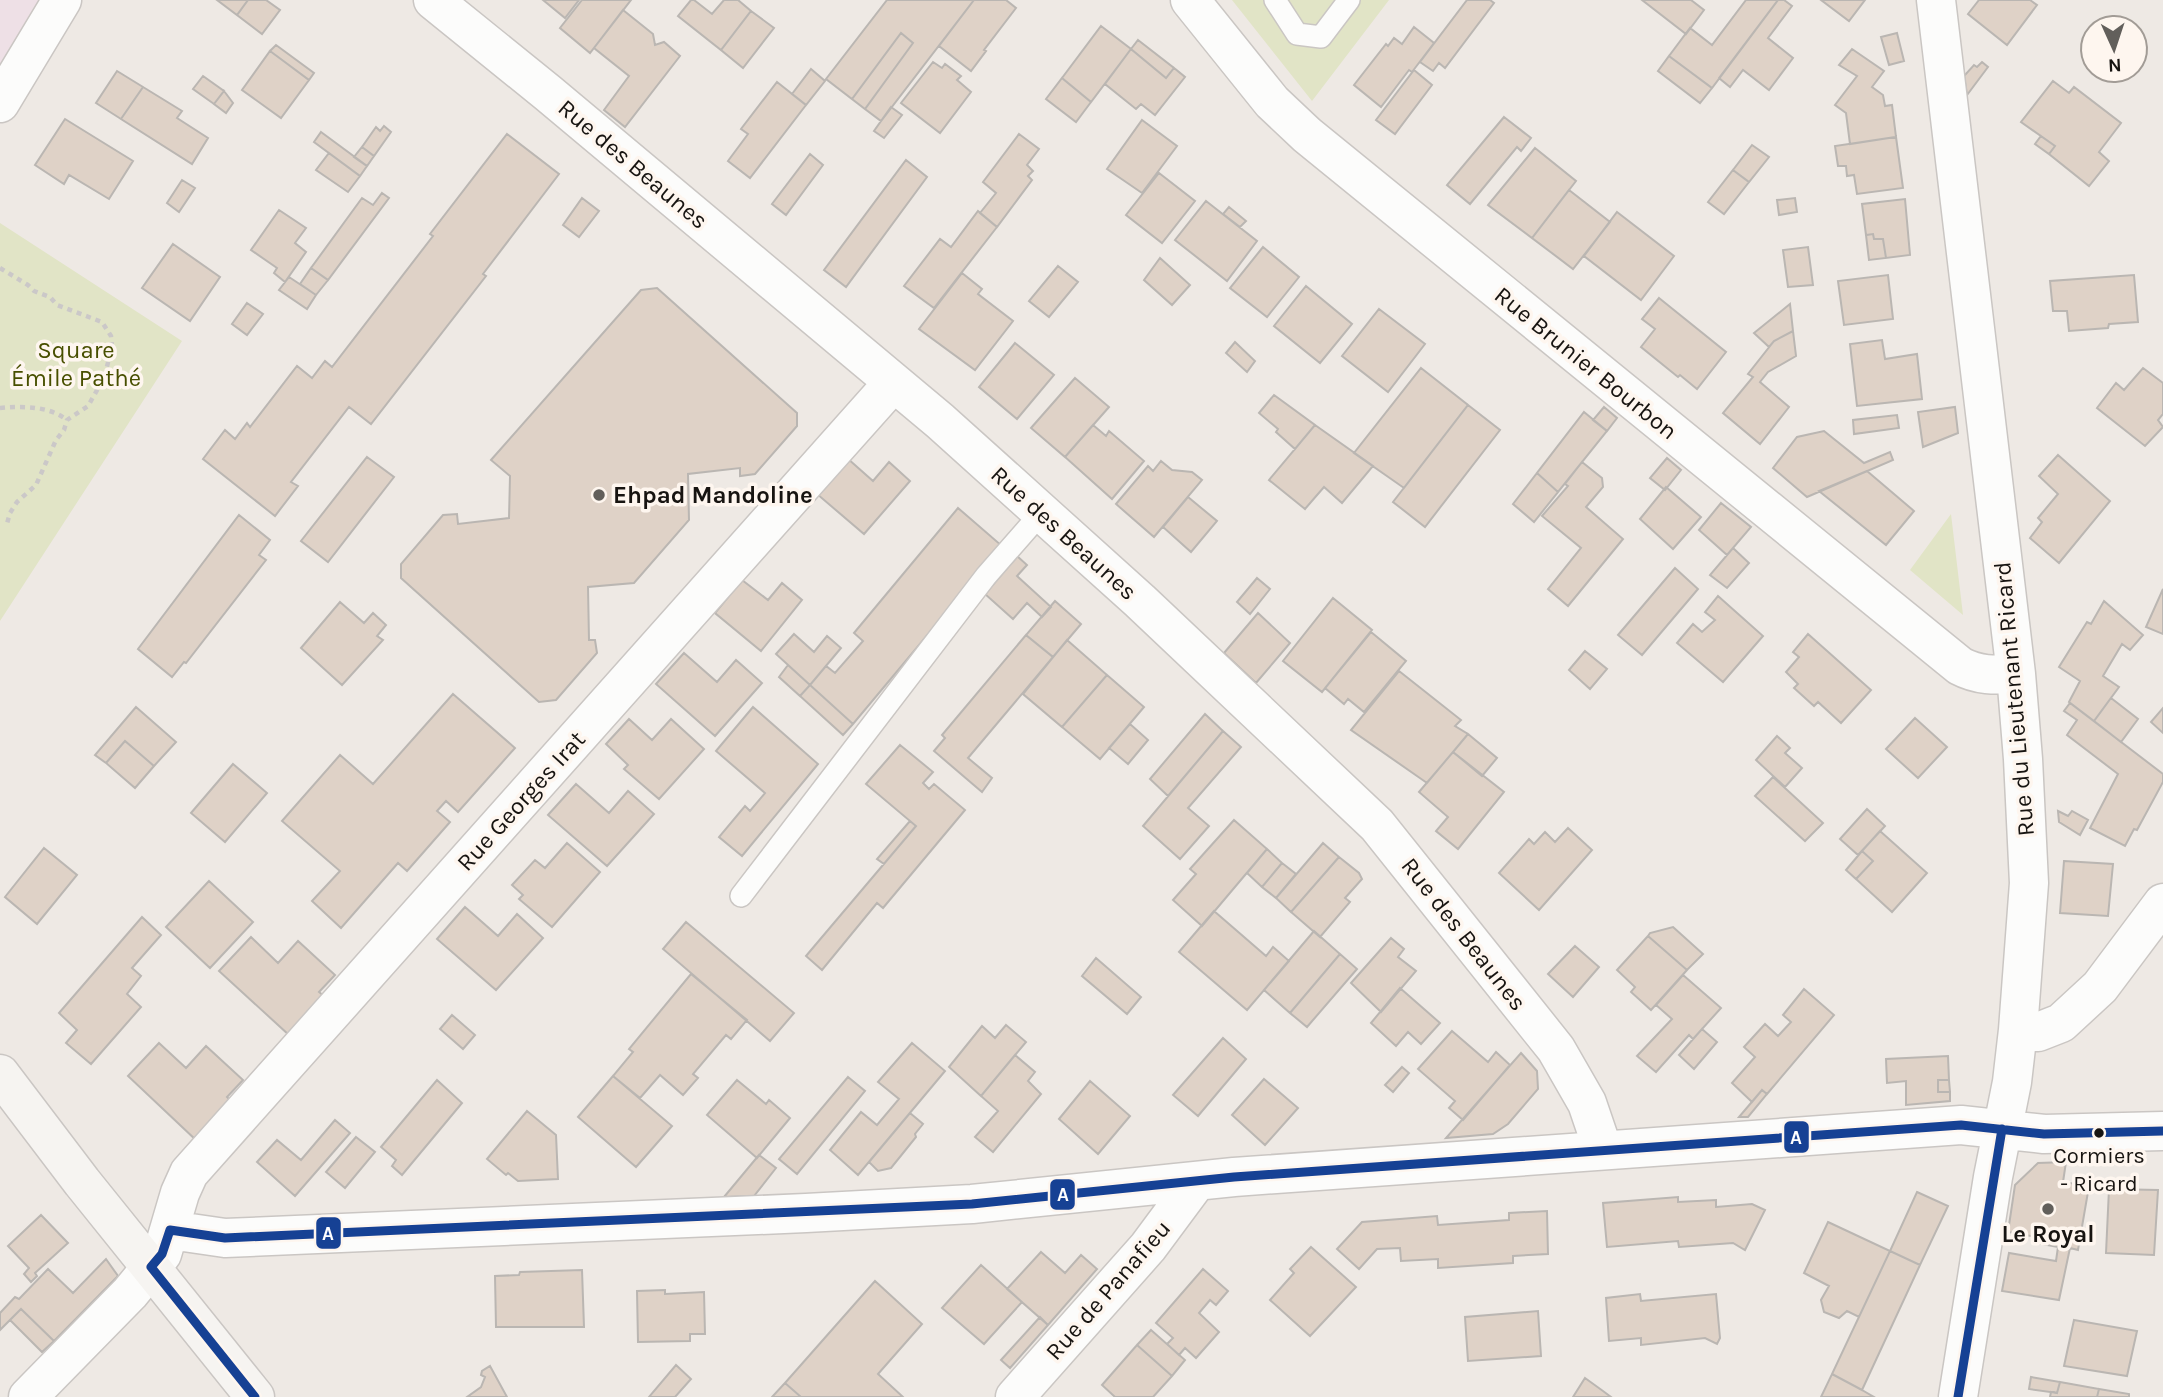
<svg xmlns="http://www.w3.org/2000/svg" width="2163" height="1397" font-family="Karla,sans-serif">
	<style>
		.commercial { fill: #eee0e6 }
		.green { fill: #e1e4c6 }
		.building { fill: #dfd2c7; stroke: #bab6b2; stroke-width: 2 }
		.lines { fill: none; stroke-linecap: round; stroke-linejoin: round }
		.lane-casing { stroke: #cac6c3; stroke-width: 24 }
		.street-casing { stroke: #cac6c3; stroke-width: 41 }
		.secondary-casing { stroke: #cac6c3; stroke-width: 41 }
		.path { stroke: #cbc8c8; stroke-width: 4.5; stroke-dasharray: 5 5; stroke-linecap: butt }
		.lane { stroke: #fcfcfb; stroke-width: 21 }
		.street { stroke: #fcfcfb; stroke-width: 38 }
		.secondary { stroke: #f6f4f1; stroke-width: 38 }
		.bus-1-casing { stroke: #fef6ef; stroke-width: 14 }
		.bus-1 { stroke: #164194; stroke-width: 9 }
		.poi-dot { fill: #625f5b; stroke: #fef6ef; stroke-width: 2.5 }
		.bus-dot { fill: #171411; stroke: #fef6ef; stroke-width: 2.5 }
		.labels { text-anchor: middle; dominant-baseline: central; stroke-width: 7; stroke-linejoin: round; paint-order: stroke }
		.bus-label { font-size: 22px; fill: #171411; stroke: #fef6ef }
		.street-label { font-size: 24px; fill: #171411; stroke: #fef6ef }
		.park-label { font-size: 24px; fill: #484f00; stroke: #fef6ef }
		.poi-label { font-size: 24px; font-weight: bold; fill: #171411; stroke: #fef6ef; text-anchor: start }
		.line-badge { stroke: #fef6ef; stroke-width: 2.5 }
		.badge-label { font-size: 19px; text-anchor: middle; font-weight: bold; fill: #fff }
	</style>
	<rect width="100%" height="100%" fill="#eee9e4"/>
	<path class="commercial" d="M0 0H44L0 72Z"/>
	<path class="green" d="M1232 0H1389L1312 101Z
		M0 223 182 341 0 621Z
		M1951 514 1963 615 1910 570Z"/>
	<path class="building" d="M217 0H248L237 15Z
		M248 0H266L280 10 262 34 237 15Z
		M543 0H579L565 18Z
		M582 0H631L590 53 560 28Z
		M691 0H694L712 14 724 0H738L751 11 721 50 678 16Z
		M974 0H1006L1016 8 984 50 986 51 971 71 939 46Z
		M974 0 881 121 865 109 913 43 901 33 852 99 826 79 887 0Z
		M1467 0H1490L1494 3 1445 68 1439 63 1433 71 1420 62Z
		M1642 0H1691L1704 10 1686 34Z
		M1746 0H1778L1712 88 1669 56 1690 28 1712 45Z
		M1778 0H1784L1792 6 1768 38 1793 58 1769 90 1743 70 1730 87 1719 78Z
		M1821 0H1865L1849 21Z
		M1979 0H2030L2037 5 2007 45 1968 14Z
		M623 10 653 34 655 45 664 42 680 56 625 127 604 110 629 76 594 48Z
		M751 11 774 28 743 68 721 50Z
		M1101 26 1131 49 1091 102 1062 78Z
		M1414 27 1434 43 1412 72 1409 70 1381 107 1354 85 1386 44 1388 46 1394 38 1402 44Z
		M901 33 913 43 865 109 852 99Z
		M1897 33 1904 61 1889 65 1881 37Z
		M1138 40 1174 68 1166 78 1131 49Z
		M276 45 314 73 309 80 270 51Z
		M1131 49 1166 78 1174 68 1185 77 1155 115 1141 104 1136 109 1105 84Z
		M1852 49 1884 71 1872 87 1883 95 1885 106 1892 105 1896 137 1850 144 1846 113 1835 105 1857 76 1839 65Z
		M270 51 309 80 281 118 242 90Z
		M1669 56 1712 88 1700 103 1658 71Z
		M933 62 942 68 945 64 961 76 957 80 971 92 940 133 901 103Z
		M1982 62 1988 67 1967 95 1964 76 1974 65 1977 67Z
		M811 69 825 81 806 105 792 94Z
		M1414 70 1432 85 1395 134 1376 120Z
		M117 71 143 87 121 119 96 103Z
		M203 76 224 91 214 104 193 89Z
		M1062 78 1091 102 1076 122 1046 99Z
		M2053 81 2069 93 2074 87 2121 123 2099 152 2109 161 2089 186 2049 154 2055 146 2021 122Z
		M777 82 806 105 750 178 728 161 748 134 741 129Z
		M143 87 182 111 177 118 208 138 192 164 121 119Z
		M224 91 233 103 226 113 214 104Z
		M891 107 902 115 884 138 874 131Z
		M1504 117 1531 138 1521 151 1517 147 1470 204 1447 185Z
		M65 119 133 161 109 199 69 175 64 184 35 165Z
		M1142 120 1177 146 1142 193 1107 169Z
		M384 126 391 132 374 156 362 147 376 127 380 131Z
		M321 132 367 166 360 176 314 142Z
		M507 134 559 174 483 274 486 276 371 424 349 407 291 482 298 486 275 516 203 459 225 430 235 439 247 423 250 427 297 366 312 378 325 361 332 367 433 236 430 234Z
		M1019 134 1039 149 1027 165 1033 171 1028 176 1032 180 997 227 980 213 996 193 983 182Z
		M2041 136 2055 146 2049 154 2035 144Z
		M1896 137 1903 188 1857 194 1854 175 1847 176 1846 166H1838L1835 146Z
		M1752 145 1769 157 1749 182 1733 170Z
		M362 147 374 156 367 166 354 157Z
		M1535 148 1576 181 1532 238 1488 205Z
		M329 153 360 176 348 192 316 170Z
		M810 154 823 165 786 215 772 204Z
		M906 160 927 177 846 287 824 270Z
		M1733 170 1749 182 1724 214 1708 202Z
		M1159 173 1195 201 1162 243 1126 215Z
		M182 180 195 188 179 212 167 203Z
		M1569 190 1610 222 1573 269 1532 238Z
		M382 193 389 198 328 280 311 268 362 198 373 205Z
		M582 198 599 211 579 237 563 225Z
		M1795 198 1797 212 1779 215 1777 200Z
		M1905 199 1910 255 1886 258 1883 239H1874L1873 234 1866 235 1862 204Z
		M1206 201 1257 241 1227 281 1175 240Z
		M1229 207 1246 221 1240 227 1223 214Z
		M279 210 306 228 295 243 306 252 285 282 274 273 277 268 251 250Z
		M978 211 997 227 934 308 904 286 940 239 951 247Z
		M1617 212 1674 256 1641 300 1584 256Z
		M1873 234 1874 239H1883L1886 258 1869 260 1866 235Z
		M173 244 220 277 190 321 142 288Z
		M1263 247 1299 277 1267 317 1230 288Z
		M1808 247 1813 285 1788 287 1783 250Z
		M1160 258 1190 285 1172 305 1144 280Z
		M1058 266 1078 282 1049 317 1029 301Z
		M311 268 328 280 316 295 300 284Z
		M962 273 982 289 978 294 1013 321 975 370 919 329Z
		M1888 275 1893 319 1844 325 1838 281Z
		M2134 275 2138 322 2109 324 2108 328 2069 331 2067 311H2053L2050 281Z
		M289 277 316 295 307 309 279 290Z
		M1306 286 1352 324 1320 363 1274 326Z
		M657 288 797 413V426L755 474 740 476V468L688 474 689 520 634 583 588 587 589 640H595L597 653 556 700 539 702 401 578V564L443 515 457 514 458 524 509 518 510 476 491 460 641 290Z
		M1659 298 1726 352 1697 389 1680 375 1678 377 1641 347 1655 329 1642 319Z
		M247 303 263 314 247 335 232 324Z
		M1790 304 1793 331 1774 341 1769 347 1754 333Z
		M1379 309 1425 344 1388 392 1342 356Z
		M1793 331 1796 356 1768 372 1760 382 1789 407 1760 444 1723 413 1753 377 1748 374 1774 341Z
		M1882 340 1885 359 1917 354 1922 399 1857 406 1850 344Z
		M1235 342 1255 361 1247 372 1226 353Z
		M1015 343 1054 375 1017 419 979 387Z
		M1421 368 1468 405 1404 488 1354 453Z
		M2143 368 2163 383V414L2158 420 2163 427 2145 446 2097 408 2116 383 2124 390Z
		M1075 378 1109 407 1065 457 1031 428Z
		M1274 395 1315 425 1295 449 1276 432 1278 429 1259 413Z
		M1468 405 1500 430 1425 527 1393 502Z
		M1604 407 1617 418 1607 431 1593 420Z
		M1955 407 1958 433 1923 447 1918 412Z
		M1584 412 1607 431 1558 492 1537 473Z
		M1897 415 1899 428 1854 434 1853 420Z
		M1093 425 1106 436 1109 431 1144 461 1112 499 1065 457Z
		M1315 425 1373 466 1342 503 1324 487 1305 509 1269 480Z
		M1824 431 1864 463 1890 452 1893 460 1807 497 1773 468 1797 437Z
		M2058 455 2110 501 2059 563 2030 538 2042 522 2038 518 2058 494 2039 476Z
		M367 457 394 477 328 562 301 541Z
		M847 458 873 481 889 462 910 481 864 534 817 494Z
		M1667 458 1681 470 1665 490 1650 478Z
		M1161 461 1172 470 1192 472 1202 480 1154 537 1116 504 1148 466 1153 471Z
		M1582 462 1602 478 1603 487 1586 507 1623 539 1568 606 1548 589 1581 548 1542 516 1568 486 1565 484Z
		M1867 471 1914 511 1886 545 1819 491Z
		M1537 473 1558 492 1534 522 1513 504Z
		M1666 487 1701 517 1673 549 1640 519Z
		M1188 497 1217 521 1191 552 1163 527Z
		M1721 503 1751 527 1727 555 1699 530Z
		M958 508 1002 546 853 724 810 685 826 666 835 673 863 641 854 633Z
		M239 515 270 540 259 555 266 560 186 663 184 662 172 677 138 649Z
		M1733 548 1749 563 1727 588 1710 575Z
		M1017 556 1027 565 1017 576 1051 607 1042 617 1027 603 1013 619 985 594Z
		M1675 568 1698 589 1642 655 1618 635Z
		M1257 578 1270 589 1250 614 1237 602Z
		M742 580 768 600 782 583 802 600 761 651 715 613Z
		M2163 589V634L2146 627Z
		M1718 596 1763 636 1723 682 1677 643 1693 624 1702 632 1715 620 1705 612Z
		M1333 598 1372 630 1322 692 1283 661Z
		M1055 601 1081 624 1053 657 1026 635Z
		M2104 601 2143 635 2130 650 2122 644 2103 676 2119 687 2094 721 2069 702 2080 681 2059 667 2087 622 2091 624Z
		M340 602 364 623 373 613 386 625 377 636 383 640 342 685 301 648Z
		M1258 613 1290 643 1256 683 1224 653Z
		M1371 632 1406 661 1364 712 1348 699 1344 704 1325 688Z
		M794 634 814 652 827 636 841 648 810 685 776 654Z
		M1808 634 1871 690 1841 723 1818 702 1814 706 1794 688 1798 684 1786 672 1799 657 1793 652Z
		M1026 635 1053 657 968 758 992 778 982 792 934 751 945 738 942 735Z
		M1067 640 1107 675 1062 727 1023 694Z
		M1585 651 1607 669 1590 689 1569 670Z
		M684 653 717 682 736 660 762 683 715 736 656 684Z
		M788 665 810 685 800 696 779 677Z
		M1399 671 1461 720 1455 726 1468 734 1427 783 1351 730Z
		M1107 675 1144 707 1100 759 1062 727Z
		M810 685 853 724 843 735 800 696Z
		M453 694 515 748 458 812 446 801 437 811 450 822 407 871 398 863 341 928 312 901 340 871 282 821 340 755 373 784Z
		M2111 698 2138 719 2121 742 2094 721Z
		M2070 703 2163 774V782L2137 830 2134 829 2125 846 2090 828 2118 774 2067 735 2077 720 2064 711Z
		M136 707 176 742 154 766 125 741 106 763 95 755Z
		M753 707 818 764 742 856 719 837 745 806 750 811 765 793 716 751Z
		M2163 708V733L2151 722Z
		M1205 714 1223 731 1168 796 1150 779Z
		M1915 718 1947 747 1918 778 1886 749Z
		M629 719 652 740 671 719 704 749 659 799 624 769 628 765 606 744Z
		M1130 724 1148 740 1128 764 1109 748Z
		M1223 731 1241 747 1188 808 1209 826 1180 859 1143 826Z
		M1468 734 1497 758 1482 776 1453 752Z
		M1777 736 1790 748 1785 753 1802 768 1785 787 1756 760Z
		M125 741 154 766 135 788 106 763Z
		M900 745 933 772 923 783 929 789 934 784 965 810 883 908 877 903 822 970 806 956 916 826 866 784Z
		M1453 752 1504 792 1458 849 1436 831 1448 817 1419 792Z
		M233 764 267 793 225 842 191 813Z
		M1773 777 1823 823 1805 841 1755 796Z
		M576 784 609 813 628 791 654 814 607 866 548 815Z
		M1867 809 1885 826 1858 855 1840 839Z
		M2058 811 2068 816 2072 811 2088 820 2080 835 2059 822Z
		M1234 820 1267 849 1202 926 1173 900 1196 874 1190 869Z
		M910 821 916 826 884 864 877 859Z
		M1568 828 1592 850 1539 910 1499 873 1529 839 1534 844 1545 832 1555 842Z
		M1880 831 1927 873 1892 912 1856 879 1873 861 1862 851Z
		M567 843 600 872 552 927 519 899 523 895 512 885 535 860 545 868Z
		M1323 843 1339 857 1291 912 1276 898Z
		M44 848 77 875 37 924 5 897Z
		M1267 849 1282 863 1262 887 1247 873Z
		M1862 851 1873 861 1856 879 1846 870Z
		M1339 857 1359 873 1362 879 1345 898 1350 902 1320 937 1291 912Z
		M2064 861 2113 864 2108 916 2060 913Z
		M1282 863 1296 874 1276 898 1262 887Z
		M209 881 253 922 210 968 166 927Z
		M465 907 498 936 517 914 543 938 496 990 437 939Z
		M1214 911 1266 956 1273 947 1289 961 1247 1010 1179 952Z
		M142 917 161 935 132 968 141 976 127 994 141 1007 91 1064 66 1043 77 1030 59 1013Z
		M686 922 794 1013 770 1041 663 949Z
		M1673 927 1703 954 1687 970 1648 936 1650 933Z
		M1314 931 1340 954 1290 1013 1264 990Z
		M1648 936 1687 970 1651 1010 1631 992 1635 987 1617 970Z
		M251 937 278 963 298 941 335 975 319 992 325 997 289 1035 219 971Z
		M1391 938 1404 949 1398 957 1416 971 1381 1012 1351 983Z
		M1575 946 1599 967 1573 997 1548 974Z
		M1340 954 1357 969 1307 1027 1290 1013Z
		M1096 958 1141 997 1127 1014 1082 976Z
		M691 974 747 1020 731 1039 726 1035 693 1074 698 1078 683 1095 660 1075 640 1098 613 1076 633 1052 629 1049Z
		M1683 975 1721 1008 1693 1039 1689 1035 1656 1072 1637 1056 1672 1019 1656 1005Z
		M1400 988 1440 1023 1421 1044 1408 1032 1396 1046 1371 1023Z
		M1804 989 1834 1015 1767 1094 1762 1090 1752 1102 1732 1083 1755 1057 1744 1047 1765 1024 1778 1036 1791 1022 1783 1015Z
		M452 1015 475 1035 463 1049 440 1029Z
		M1006 1025 1026 1042 981 1096 949 1067 982 1026 995 1038Z
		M1702 1029 1717 1042 1694 1069 1679 1055Z
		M1452 1031 1488 1062 1496 1052 1510 1065 1463 1120 1449 1108 1455 1101 1418 1069Z
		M1223 1038 1246 1059 1198 1116 1173 1095Z
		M159 1043 186 1068 206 1046 243 1080 227 1097 233 1103 197 1141 128 1076Z
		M912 1043 945 1071 858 1175 830 1150 861 1112 877 1125 899 1099 878 1082Z
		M1521 1053 1537 1071 1538 1089 1508 1124 1493 1134 1446 1138Z
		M1015 1055 1035 1072 1028 1081 1041 1094 993 1152 975 1137 998 1111 981 1096Z
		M1948 1056 1949 1080H1938V1092H1950V1101L1906 1105V1081L1887 1083 1886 1059Z
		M1402 1067 1409 1073 1393 1092 1385 1085Z
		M613 1076 672 1126 636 1167 578 1117Z
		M848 1077 865 1091 797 1174 779 1159Z
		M1264 1079 1298 1108 1265 1145 1232 1115Z
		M437 1080 462 1103 402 1175 392 1166 396 1160 381 1147Z
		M737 1080 766 1104 769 1100 790 1118 757 1158 707 1115Z
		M1938 1080H1949L1950 1092H1938Z
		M1090 1081 1130 1116 1098 1154 1059 1119Z
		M1762 1090 1767 1094 1748 1117H1739Z
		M527 1111 556 1135 558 1179 518 1181 508 1173 506 1175 487 1159Z
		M910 1113 923 1124 915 1134 916 1137 891 1168 878 1171 869 1162Z
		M335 1120 350 1133 295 1196 257 1162 277 1140 301 1160Z
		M356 1137 375 1152 345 1188 326 1172Z
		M759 1155 776 1168 754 1196 724 1197Z
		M2066 1162 2063 1182 2089 1186 2078 1250 2070 1248 2059 1300 2002 1291 2009 1253 2056 1261 2058 1247 2036 1243 2037 1237 2008 1232 2015 1185 2038 1163Z
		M2109 1189 2158 1190 2154 1255 2106 1253Z
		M1917 1192 1948 1206 1920 1265 1890 1251Z
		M1678 1197V1202L1716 1200V1207L1752 1204 1765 1210 1745 1250 1733 1243 1679 1247 1678 1241 1607 1247 1603 1203Z
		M1547 1211 1548 1254 1513 1256V1263L1438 1268V1259L1401 1261 1400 1248 1377 1249 1359 1269 1337 1249 1362 1222 1437 1216 1438 1225 1509 1220V1213Z
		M41 1215 68 1243 35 1273 37 1276 31 1282 24 1274 29 1268 8 1246Z
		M1828 1222 1890 1251 1859 1317 1847 1311 1839 1318 1824 1312 1821 1300 1829 1286 1804 1273Z
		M1311 1247 1356 1287 1310 1336 1270 1300 1294 1273 1290 1269Z
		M1890 1251 1920 1265 1862 1390 1832 1374Z
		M1041 1252 1065 1273 1081 1255 1097 1269 1048 1325 1007 1289Z
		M106 1259 118 1276 54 1341 21 1309 0 1330V1313L15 1297 19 1299 48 1269 73 1293Z
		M981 1265 1022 1302 984 1344 942 1308Z
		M1203 1269 1228 1291 1216 1305 1210 1300 1199 1313 1219 1332 1196 1358 1185 1348 1179 1355 1167 1344 1173 1338 1156 1323Z
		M582 1270 584 1327H496L495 1276 519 1275 520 1272Z
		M875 1281 922 1324 878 1374 903 1397H801L785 1383Z
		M665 1290V1294L704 1292 705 1334H690V1341L638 1342 637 1291Z
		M1640 1294 1641 1301 1716 1294 1720 1338 1717 1344 1705 1338 1641 1345V1338L1609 1341 1606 1298Z
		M21 1309 54 1341 42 1352 10 1320Z
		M1538 1311 1541 1356 1468 1361 1465 1317Z
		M1040 1317 1048 1325 1010 1368 1001 1360Z
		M2074 1320 2137 1331 2127 1376 2064 1366Z
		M1151 1330 1185 1360 1172 1376 1137 1345Z
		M1137 1345 1172 1376 1153 1397H1115L1102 1385Z
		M676 1365 691 1379 675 1397H649Z
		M490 1366 507 1397H467L481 1387 485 1377 481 1375 482 1371Z
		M1832 1374 1862 1390 1874 1397H1821Z
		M2031 1377 2060 1382 2057 1393 2029 1389Z
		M1585 1378 1603 1391 1611 1397H1573Z
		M2060 1382 2099 1389 2097 1397H2050L2051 1392 2057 1393Z
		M785 1383 801 1397H772Z
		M2099 1389 2129 1394V1397H2097Z"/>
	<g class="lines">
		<g class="lane-casing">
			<path id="lane" d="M1275 0 1297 34 1321 37 1349 0
				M741 896 986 576 1042 512"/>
		</g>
		<g class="street-casing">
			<path id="street" d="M433 0 548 93 940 421 1140 601 1377 825 1556 1049 1587 1103 1603 1150
				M1190 0 1272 102 1307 135 1960 666C1979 676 1995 675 2016 674
				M1936 0 2016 674 2023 759 2029 883 2018 1030 2012 1082 1993 1177 1958 1397
				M0 103 62 0
				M2018 1030 2038 1032 2061 1023 2100 987 2163 903
				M170 1230 225 1238 806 1213 972 1204 1234 1177 1961 1125 2044 1134 2163 1131
				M28 1397 130 1293 162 1254 180 1193 189 1173 893 383
				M1015 1397 1148 1247 1197 1181"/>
		</g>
		<g class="secondary-casing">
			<path id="secondary" d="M0 1074 82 1182 255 1397"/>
		</g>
		<path class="path" d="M0 268 28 285 34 291 50 297 57 305 102 322 111 336 112 347 104 378 88 406 67 420 64 430 56 440 36 485 17 502 10 513 6 527
			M0 408C24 406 49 406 67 420"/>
		<use href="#lane" class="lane"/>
		<use href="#street" class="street"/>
		<use href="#secondary" class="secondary"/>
		<g class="bus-1-casing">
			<path id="bus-1" d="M255 1397 151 1267 162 1254 170 1230 225 1238 972 1204 1234 1177 1961 1125 2044 1134 2163 1131
				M1958 1397 2002 1129"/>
		</g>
		<use href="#bus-1" class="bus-1"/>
	</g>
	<g class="poi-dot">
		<circle cx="599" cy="495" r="7"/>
		<circle cx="2048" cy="1209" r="7"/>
	</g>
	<circle class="bus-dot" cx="2099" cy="1133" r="6"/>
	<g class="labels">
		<g class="bus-label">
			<text x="2099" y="1156">Cormiers<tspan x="2099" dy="28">- Ricard</tspan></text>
		</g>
		<g class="street-label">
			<text transform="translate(633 164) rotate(40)">Rue des Beaunes</text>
			<text transform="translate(1586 363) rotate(39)">Rue Brunier Bourbon</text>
			<text transform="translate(1064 533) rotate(42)">Rue des Beaunes</text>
			<text transform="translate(2014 699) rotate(-95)">Rue du Lieutenant Ricard</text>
			<text transform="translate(521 801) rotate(-48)">Rue Georges Irat</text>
			<text transform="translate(1464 934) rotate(52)">Rue des Beaunes</text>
			<text transform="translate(1108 1290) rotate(-49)">Rue de Panafieu</text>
		</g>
		<g class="park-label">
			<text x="76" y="350">Square<tspan x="76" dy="28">Émile Pathé</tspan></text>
		</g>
		<g class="poi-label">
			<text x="613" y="495">Ehpad Mandoline</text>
			<text x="2048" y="1234" text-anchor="middle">Le Royal</text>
		</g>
	</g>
	<g class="line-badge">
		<rect x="1783" y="1120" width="27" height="34" rx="7" fill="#164194"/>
		<rect x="1049" y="1178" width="27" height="33" rx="7" fill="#164194"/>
		<rect x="315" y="1216" width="27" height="34" rx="7" fill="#164194"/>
	</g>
	<g class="badge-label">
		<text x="1796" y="1144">A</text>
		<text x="1063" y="1201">A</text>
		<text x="328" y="1240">A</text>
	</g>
	<g transform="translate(2114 49) rotate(177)"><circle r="33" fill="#fef6ef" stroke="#a29c96" stroke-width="2"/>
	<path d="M0-5L12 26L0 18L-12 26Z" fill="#625f5b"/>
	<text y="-10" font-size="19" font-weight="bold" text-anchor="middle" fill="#171411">N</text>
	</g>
</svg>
